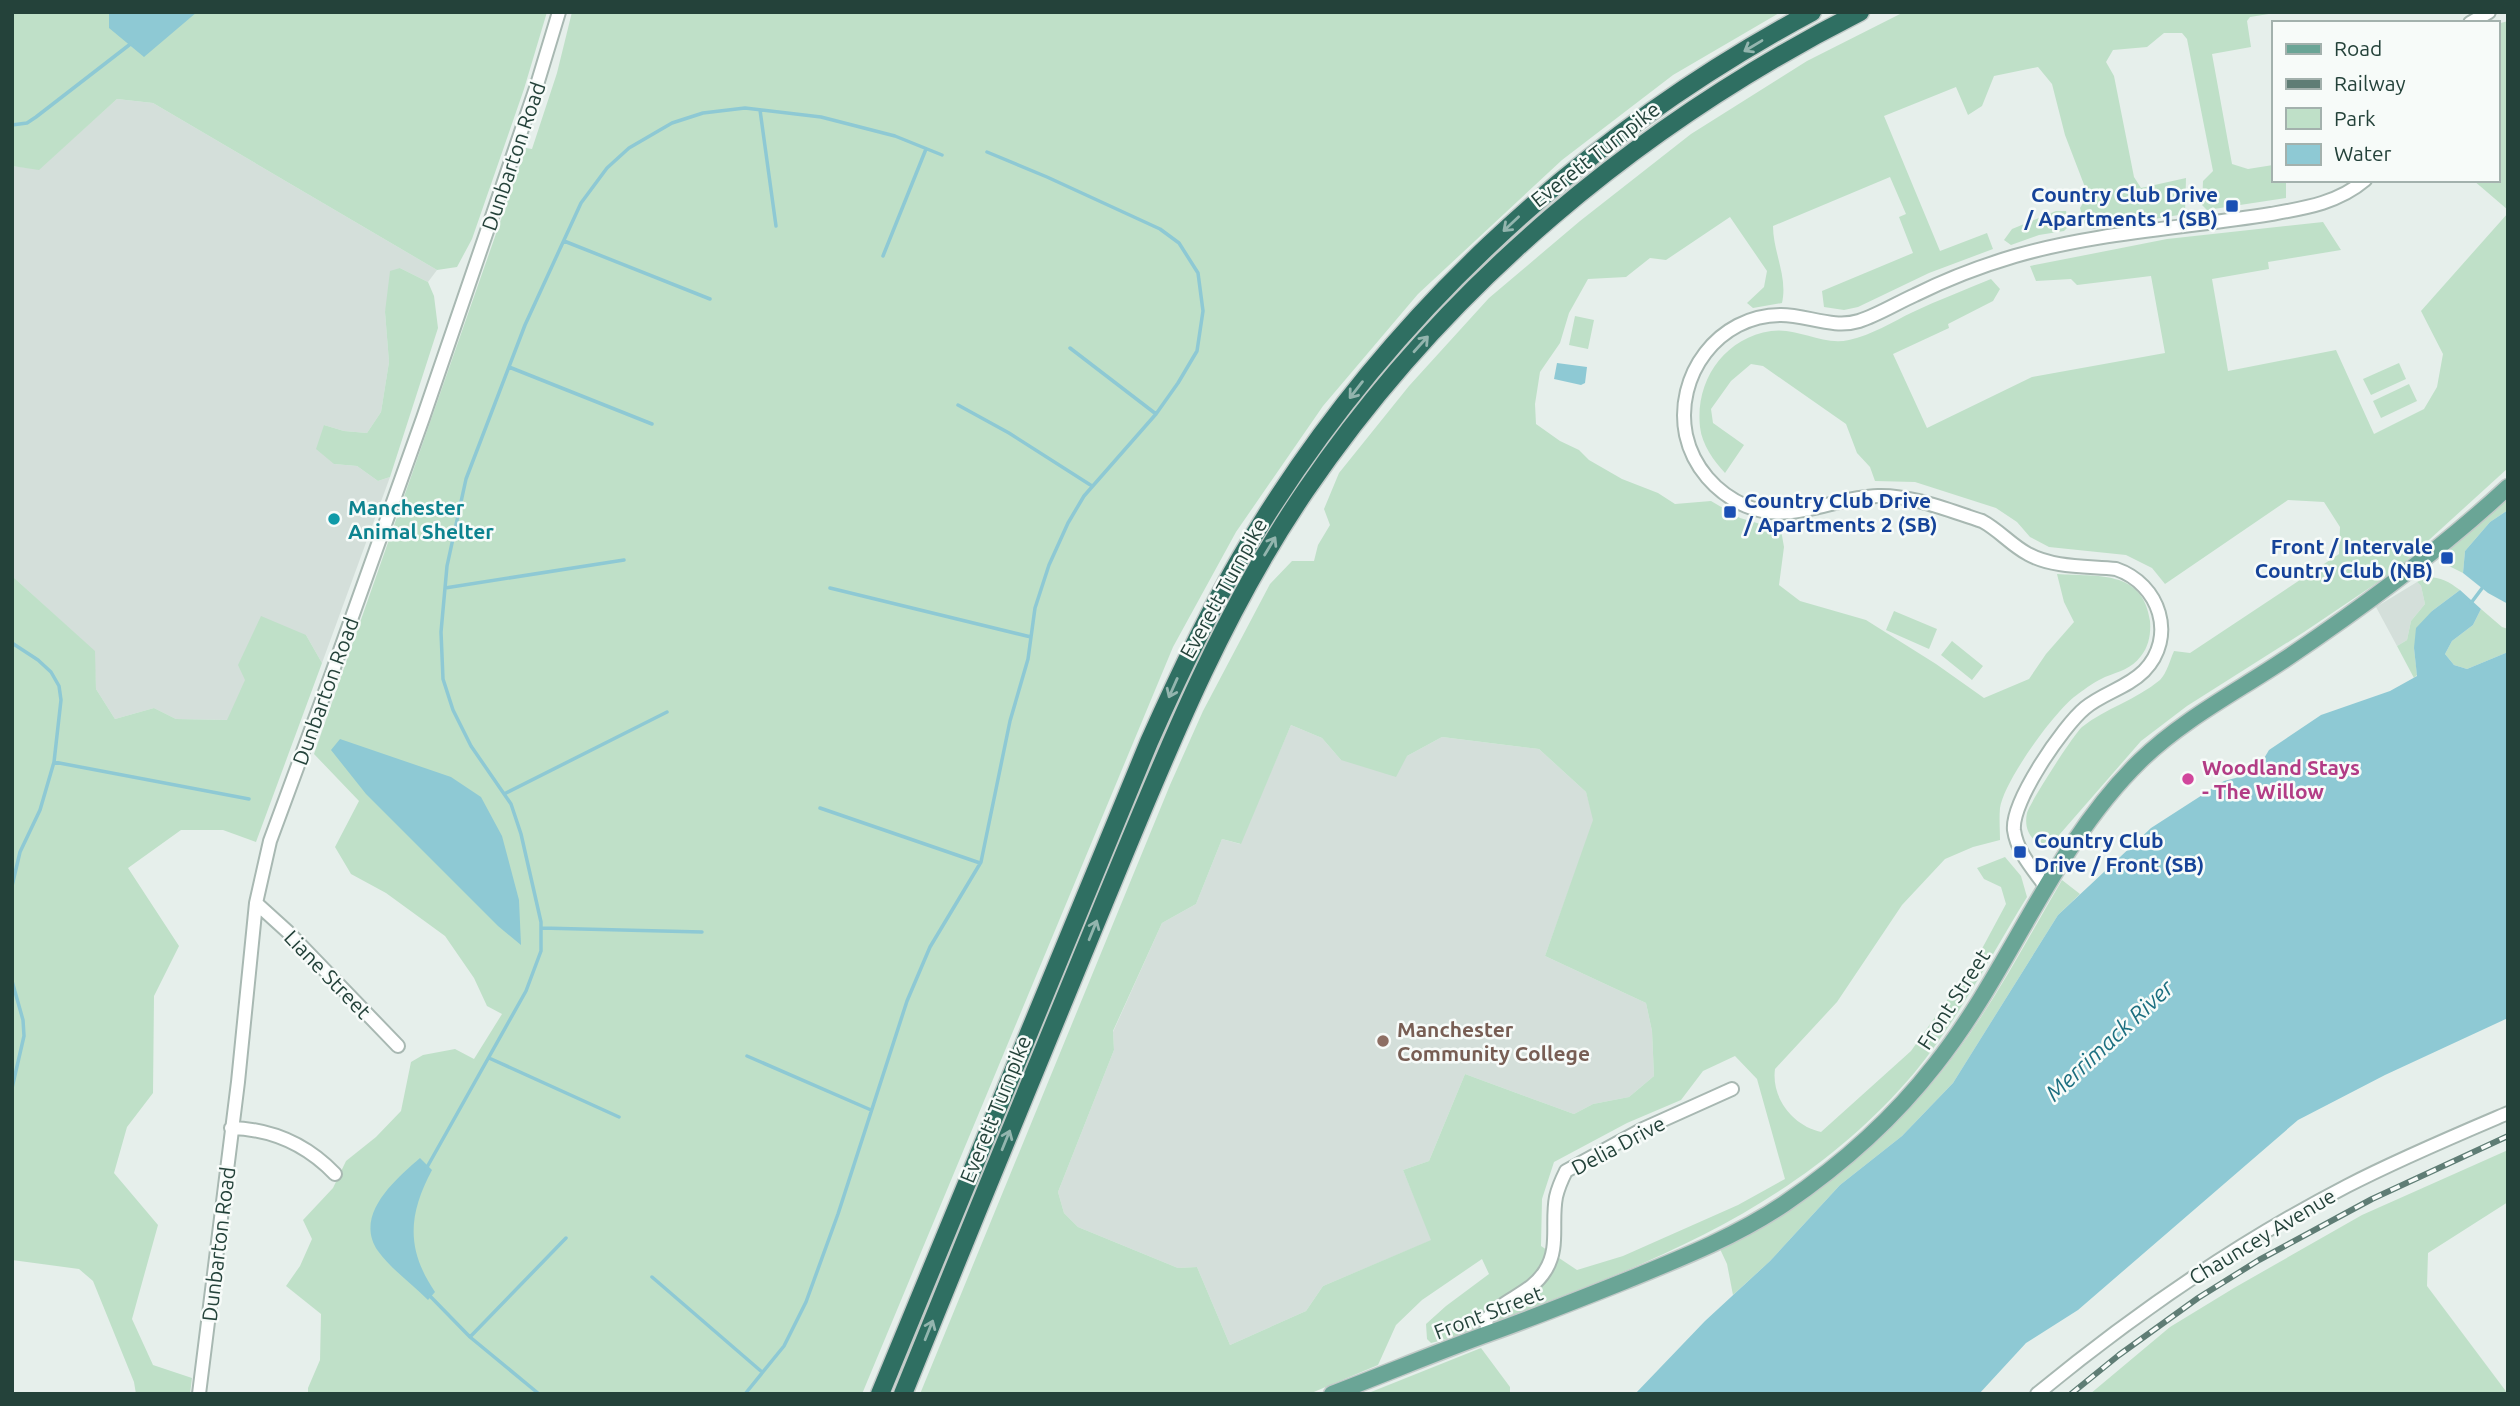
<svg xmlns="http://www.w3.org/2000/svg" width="2520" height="1406" font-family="Ubuntu,sans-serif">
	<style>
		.built { fill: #d4dfda }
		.green { fill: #bfe0c8; fill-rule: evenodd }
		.water { fill: #8ec9d4 }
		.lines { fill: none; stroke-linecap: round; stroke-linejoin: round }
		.stream { stroke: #8ec9d4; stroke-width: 3.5 }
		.minor-casing { stroke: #a8b8b2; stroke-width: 16 }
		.major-casing { stroke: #c2cac8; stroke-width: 19 }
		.highway-casing { stroke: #c2cac8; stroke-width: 21 }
		.minor { stroke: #fff; stroke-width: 12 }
		.major { stroke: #6aa596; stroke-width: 16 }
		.highway { stroke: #2f6f62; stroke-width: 18 }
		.rail-casing { stroke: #5f7d75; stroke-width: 6 }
		.rail { stroke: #f7fbf9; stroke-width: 3.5; stroke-dasharray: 10; stroke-linecap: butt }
		.oneway { stroke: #93b5ae }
		.transit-dot { fill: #1a4fb4; stroke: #f7fbf9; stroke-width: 2.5 }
		.culture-dot { fill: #0f9aa8; stroke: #f7fbf9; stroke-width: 2.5 }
		.hotel-dot { fill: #d1479c; stroke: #f7fbf9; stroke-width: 2.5 }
		.education-dot { fill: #8d6e63; stroke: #f7fbf9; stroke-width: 2.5 }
		.labels { text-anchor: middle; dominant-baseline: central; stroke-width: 5; stroke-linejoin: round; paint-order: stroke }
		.street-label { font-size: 21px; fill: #24423a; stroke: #f7fbf9 }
		.transit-label { font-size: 21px; font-weight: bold; fill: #164399; stroke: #f7fbf9; text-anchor: end }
		.culture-label { font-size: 21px; font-weight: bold; fill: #0d838f; stroke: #f7fbf9; text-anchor: start }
		.hotel-label { font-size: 21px; font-weight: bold; fill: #b23c85; stroke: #f7fbf9; text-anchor: start }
		.education-label { font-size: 21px; font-weight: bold; fill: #785e54; stroke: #f7fbf9; text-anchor: start }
		.water-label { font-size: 23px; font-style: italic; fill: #1c6f80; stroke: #f7fbf9 }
	</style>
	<rect width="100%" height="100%" fill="#e6efeb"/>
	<path class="built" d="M117 99 153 103 437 270 428 282 400 268 385 312 389 362 381 412 367 433 344 431 324 425 334 464 357 466 378 481 390 477 322 663 306 635 246 680 228 720 176 719 154 708 115 719 96 689 94 651 12 576V166L39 169Z
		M2417 582 2421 586 2425 604 2411 621 2407 640 2397 646 2376 607Z
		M1291 725 1322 738 1341 760 1407 756 1442 737 1539 749 1586 792 1594 820 1545 956 1646 1003 1652 1031 1654 1076 1629 1097 1593 1104 1574 1114 1465 1074 1429 1161 1403 1170 1432 1240 1323 1286 1306 1311 1230 1345 1197 1267 1178 1268 1078 1227 1064 1213 1058 1192 1114 1050 1113 1032 1162 923 1196 904 1222 839 1240 844Z"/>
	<path class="green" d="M12 12H547L524 89 472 239 457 267 437 270 153 103 117 99 39 170 12 166Z
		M572 12H1781L1673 75 1562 160 1418 294 1323 406 1236 532 1173 647 862 1394H308V1388L320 1360 321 1314 286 1286 300 1266 312 1239 303 1220 333 1188 346 1161 376 1137 401 1111 411 1062 423 1055 455 1049 474 1059 502 1014 487 1006 474 978 445 936 386 893 351 874 335 847 359 801 314 754 526 148 532 149 557 73Z
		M1904 12H2281L2250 17 2247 21 2251 47 2212 54 2232 164 2248 169 2273 165V180H2286V198L2207 210 2202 205 2203 181 2213 171 2187 39 2182 33H2164L2147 47 2113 50 2106 62 2114 76 2134 177 2141 188 2186 178 2185 214 2093 229 2084 223 2080 208 2088 195 2065 135 2052 84 2038 67 1994 76 1982 106 1968 115 1956 87 1884 116 1940 251 1987 233 1993 249 1929 273 1858 307 1844 310 1824 307 1822 291 1913 253 1899 217 1906 214 1890 177 1773 226C1773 252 1788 277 1782 303L1753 308 1747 303 1764 287 1767 271 1730 217 1666 260 1650 258 1626 277 1588 279 1569 313 1560 343 1540 372 1535 404 1536 424 1560 441 1579 450 1589 460 1622 479 1658 493 1675 504 1711 501 1740 518 1781 530 1784 547 1779 585 1800 601 1866 620 1936 664 1984 698 2029 679 2046 654 2074 622 2064 602 2057 574C2097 577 2143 569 2150 621 2151 633 2149 646 2141 656 2131 669 2120 671 2105 677 2096 681 2086 688 2078 694 2055 710 2004 781 2000 808 1999 818 2000 830 2000 840L1973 847 1945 859 1902 905 1837 1002 1775 1069C1771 1098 1793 1126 1821 1132L1911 1051 1977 958 2006 904 2001 887 1984 879 1977 868 2005 857 2021 876 2027 897C1992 954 1957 1021 1915 1072 1792 1218 1623 1274 1450 1338L1431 1343 1427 1339 1426 1324 1446 1306 1489 1274 1482 1259 1422 1300 1396 1325 1378 1365 1309 1394H920L1170 785 1203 711 1270 584 1292 561H1314L1318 545 1330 525 1324 509 1339 473 1409 386 1489 298 1580 221 1691 134 1807 61ZM1291 725 1322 738 1341 760 1396 777 1407 756 1442 737 1539 749 1586 792 1593 820 1545 956 1646 1003 1652 1031 1654 1076 1629 1097 1593 1104 1574 1114 1465 1074 1429 1161 1403 1170 1431 1240 1323 1286 1306 1311 1230 1345 1197 1267 1178 1268 1078 1227 1064 1213 1058 1192 1114 1050 1113 1031 1162 923 1196 904 1222 839 1241 844ZM1735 1056 1757 1079 1785 1179 1738 1205 1623 1256 1577 1270 1541 1246 1542 1199 1554 1162 1627 1123 1681 1100 1703 1071Z
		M2508 21V210L2473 180H2497V24Z
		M2056 211H2066L2068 227 2064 231 2039 235 2011 245 2004 240 2012 229Z
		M2508 213V468L2396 570 2304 632 2187 706 2141 741 2053 842 2040 845C2029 837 2024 827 2027 813 2030 802 2074 734 2082 727 2106 708 2136 700 2160 680 2167 673 2170 660 2174 651L2190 653 2339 554 2340 527 2324 502 2288 500 2165 584 2152 568 2126 555 2049 547 2030 537 2017 522 1996 508 1915 482 1875 481 1870 467 1857 453 1846 424 1763 366 1751 364 1731 381 1711 409 1713 423 1744 445 1725 473C1714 461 1702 445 1700 427 1695 381 1724 338 1771 331 1798 327 1822 346 1849 340 1872 335 1892 322 1913 312 1938 300 1965 290 1991 279L2000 289 1993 301 1948 324 1949 328 1893 354 1927 428 2032 377 2165 353 2151 276 2077 285 2071 279 2036 281 2030 266 2167 239 2323 222 2341 250 2268 262 2269 269 2212 279 2228 371 2336 350 2374 434 2424 409 2437 387 2443 354 2421 311Z
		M400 268 428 282 434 296 438 328 390 477 378 481 357 466 334 464 316 449 324 425 344 431 367 433 381 412 389 362 385 312 390 271Z
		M1575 316 1594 320 1588 349 1569 345Z
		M2399 363 2406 379 2371 395 2363 379Z
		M2409 384 2417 401 2381 418 2373 401Z
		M2508 497V510L2490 522 2465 551 2463 573 2443 563 2441 557Z
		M12 576 95 651 96 689 115 719 154 708 176 719 227 720 245 680 238 665 261 616 306 635 322 663 256 842 223 830H181L128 868 179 946 154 996 153 1093 127 1127 114 1173 158 1225 132 1319 153 1365 192 1378 190 1394H136L134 1382 93 1281 79 1269 12 1260Z
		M2427 577C2441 577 2449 582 2460 590L2432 611 2414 648 2417 675 2414 678 2397 646 2407 640 2411 621 2425 604 2421 586 2417 582Z
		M2481 609 2502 627 2508 629V652L2467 669 2454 665 2445 654 2452 641 2473 625Z
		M1894 611 1937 629 1929 649 1886 630Z
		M1952 641 1983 666 1972 680 1941 655Z
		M2062 880 2080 894 2058 915 1953 1083 1902 1136 1840 1185 1770 1261 1733 1295 1727 1264 1720 1249C1740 1238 1762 1229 1781 1216 1844 1176 1911 1114 1956 1053 1996 999 2028 938 2062 880Z
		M2508 1150V1202L2428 1253 2427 1286 2508 1394H2090L2170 1327 2234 1288 2362 1215Z
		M1481 1348 1510 1387V1394H1366Z"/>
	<path class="water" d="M109 12H197L144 57 109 28Z
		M1557 363 1587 367 1585 383 1581 385 1554 379Z
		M2508 510V604L2488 593 2463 573 2465 551 2490 522Z
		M2460 590 2481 609 2473 625 2452 641 2445 654 2454 665 2467 669 2508 652V1018L2385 1075 2298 1120 2078 1310 2026 1343 1979 1394H1635L1705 1321 1770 1261 1840 1185 1902 1136 1953 1083 2058 915 2151 828 2224 781 2243 776 2260 765 2269 750 2321 715 2390 691 2417 676 2414 648 2416 628 2432 611Z
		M340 739 451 777 481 797 502 836 519 900 521 945 498 926 366 794 331 750Z
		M420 1158 432 1170C408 1215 406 1249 435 1292L428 1300C412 1284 391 1269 378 1251 353 1215 396 1179 420 1158Z"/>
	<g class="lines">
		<path class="stream" d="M760 110 776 226
			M12 125 27 123 36 117 133 42
			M564 241 710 299
			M883 256 926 149
			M1070 348 1156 414
			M509 367 652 424
			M958 405 1009 433 1092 486
			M445 588 624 560
			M830 588 1031 637
			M2471 603 2483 587
			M12 643 38 660 51 672 59 686 61 700 54 762 40 810 20 852 12 886
			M54 762 249 799
			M504 794 667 712
			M820 808 980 863
			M541 928 702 932
			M12 981 23 1020 24 1036 12 1088
			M747 1056 871 1110
			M489 1058 619 1117
			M426 1169 526 991 541 951V922L521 834 511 804 471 746 453 710 443 679 441 632 447 566 466 479 525 325 581 203 607 168 629 148 672 123 703 113 745 108 821 117 895 136 942 155
			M652 1277 762 1372
			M429 1295 470 1337 539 1394
			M470 1337 566 1238
			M745 1394 784 1346 806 1302 838 1214 907 1001 930 947 981 862 1010 721 1028 659 1035 608 1049 565 1068 523 1084 496 1156 414 1178 383 1197 351 1203 311 1198 273 1179 243 1160 229 1047 177 987 152"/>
		<g class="minor-casing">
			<path id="minor" d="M2470 23 2489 12
				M2045 886C2033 869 2017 852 2014 830 2011 802 2063 726 2085 708 2103 693 2127 688 2144 671 2177 637 2160 584 2116 569 2088 566 2053 568 2028 554 2011 545 1999 530 1982 521 1950 511 1913 495 1878 496 1833 497 1790 525 1746 506 1716 493 1693 467 1686 435 1674 376 1718 315 1781 315 1807 315 1833 329 1859 321 1878 315 1897 303 1915 295 1947 279 1981 266 2015 256 2098 232 2186 228 2271 214 2305 208 2338 203 2365 180
				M256 903 288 932 398 1046
				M231 1128C272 1129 307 1145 335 1174
				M1488 1334 1486 1320C1502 1299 1531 1294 1545 1271 1560 1248 1551 1223 1556 1197 1558 1188 1562 1179 1566 1171L1643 1129 1732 1089
				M199 1394 238 1082 256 903 270 841 332 673 423 418 536 88 559 12
				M2037 1394C2133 1315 2237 1243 2347 1186 2399 1159 2454 1136 2508 1113"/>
		</g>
		<g class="major-casing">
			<path id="major" d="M1332 1394C1385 1374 1437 1352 1490 1333 1535 1317 1580 1299 1625 1281 1679 1259 1735 1237 1784 1204 1841 1165 1893 1119 1935 1065 2012 968 2051 848 2140 761 2182 720 2236 692 2284 660 2363 607 2438 552 2508 487"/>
		</g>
		<g class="highway-casing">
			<path id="highway" d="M880 1394 1149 742C1177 679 1206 617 1241 557 1376 326 1577 138 1812 12
				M903 1394C969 1230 1037 1066 1104 903 1163 761 1219 617 1306 490 1446 285 1639 124 1860 12"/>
		</g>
		<use href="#minor" class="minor"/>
		<use href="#major" class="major"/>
		<use href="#highway" class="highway"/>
		<g class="rail-casing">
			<path id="rail" d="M2071 1394 2119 1355 2198 1298 2259 1260 2372 1199 2508 1136"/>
		</g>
		<use href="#rail" class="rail"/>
	</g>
	<defs><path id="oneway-shaft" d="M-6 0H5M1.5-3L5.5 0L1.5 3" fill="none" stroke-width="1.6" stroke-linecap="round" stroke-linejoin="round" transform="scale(1.75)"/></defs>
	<g class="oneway">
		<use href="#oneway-shaft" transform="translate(1753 46) rotate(149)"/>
		<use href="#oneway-shaft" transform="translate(1511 224) rotate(137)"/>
		<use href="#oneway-shaft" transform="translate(1421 344) rotate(-48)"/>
		<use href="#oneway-shaft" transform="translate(1356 390) rotate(128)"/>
		<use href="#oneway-shaft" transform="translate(1270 546) rotate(-59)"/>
		<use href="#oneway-shaft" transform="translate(1173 688) rotate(114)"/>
		<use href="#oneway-shaft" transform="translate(1093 930) rotate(-68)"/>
		<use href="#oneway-shaft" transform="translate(1006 1140) rotate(-68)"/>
		<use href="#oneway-shaft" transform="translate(929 1330) rotate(-68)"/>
	</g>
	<g class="transit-dot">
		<rect x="2225" y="199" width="14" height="14" rx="3.5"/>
		<rect x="1723" y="505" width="14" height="14" rx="3.5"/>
		<rect x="2440" y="551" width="14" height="14" rx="3.5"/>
		<rect x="2013" y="845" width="14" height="14" rx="3.5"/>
	</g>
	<circle class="culture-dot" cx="334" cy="519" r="7"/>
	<circle class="hotel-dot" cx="2188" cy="779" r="7"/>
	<circle class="education-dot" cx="1383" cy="1041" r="7"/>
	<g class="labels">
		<g class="street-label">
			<text transform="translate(1595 154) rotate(-38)">Everett Turnpike</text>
			<text transform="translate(513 156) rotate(-71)">Dunbarton Road</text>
			<text transform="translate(1223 588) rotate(-61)">Everett Turnpike</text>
			<text transform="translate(325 691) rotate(-70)">Dunbarton Road</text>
			<text transform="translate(328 974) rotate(46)">Liane Street</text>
			<text transform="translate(1953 999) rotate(-57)">Front Street</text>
			<text transform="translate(995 1109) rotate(-68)">Everett Turnpike</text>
			<text transform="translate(1618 1145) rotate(-28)">Delia Drive</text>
			<text transform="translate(2262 1236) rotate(-31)">Chauncey Avenue</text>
			<text transform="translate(218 1244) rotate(-83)">Dunbarton Road</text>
			<text transform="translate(1488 1312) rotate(-21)">Front Street</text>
		</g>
		<g class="transit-label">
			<text x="2218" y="194">Country Club Drive<tspan x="2218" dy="24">/ Apartments 1 (SB)</tspan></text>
			<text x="1744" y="500" text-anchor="start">Country Club Drive<tspan x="1744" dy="24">/ Apartments 2 (SB)</tspan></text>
			<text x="2433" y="546">Front / Intervale<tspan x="2433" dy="24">Country Club (NB)</tspan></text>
			<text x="2034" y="840" text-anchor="start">Country Club<tspan x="2034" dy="24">Drive / Front (SB)</tspan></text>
		</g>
		<g class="culture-label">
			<text x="348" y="507">Manchester<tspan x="348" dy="24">Animal Shelter</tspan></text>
		</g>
		<g class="hotel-label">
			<text x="2202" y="767">Woodland Stays<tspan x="2202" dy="24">- The Willow</tspan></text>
		</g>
		<g class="education-label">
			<text x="1397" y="1029">Manchester<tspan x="1397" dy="24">Community College</tspan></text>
		</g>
		<g class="water-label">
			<text transform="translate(2109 1040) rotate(-43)">Merrimack River</text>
		</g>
	</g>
	<rect width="2520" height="1406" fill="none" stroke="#24423a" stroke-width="28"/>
	<rect x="2272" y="21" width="228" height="161" fill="#f7fbf9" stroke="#a3b1ad" stroke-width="2"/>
	<rect x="2286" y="44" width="35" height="10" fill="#6aa596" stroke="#a3b1ad" stroke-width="2"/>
	<text x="2334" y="56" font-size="21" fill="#24423a">Road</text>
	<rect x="2286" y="79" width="35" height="10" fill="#5f7d75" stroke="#a3b1ad" stroke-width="2"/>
	<text x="2334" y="91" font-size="21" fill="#24423a">Railway</text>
	<rect x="2286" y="108" width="35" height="21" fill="#bfe0c8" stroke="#a3b1ad" stroke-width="2"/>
	<text x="2334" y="126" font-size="21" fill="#24423a">Park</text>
	<rect x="2286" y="144" width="35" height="21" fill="#8ec9d4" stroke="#a3b1ad" stroke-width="2"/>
	<text x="2334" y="161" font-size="21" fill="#24423a">Water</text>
</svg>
